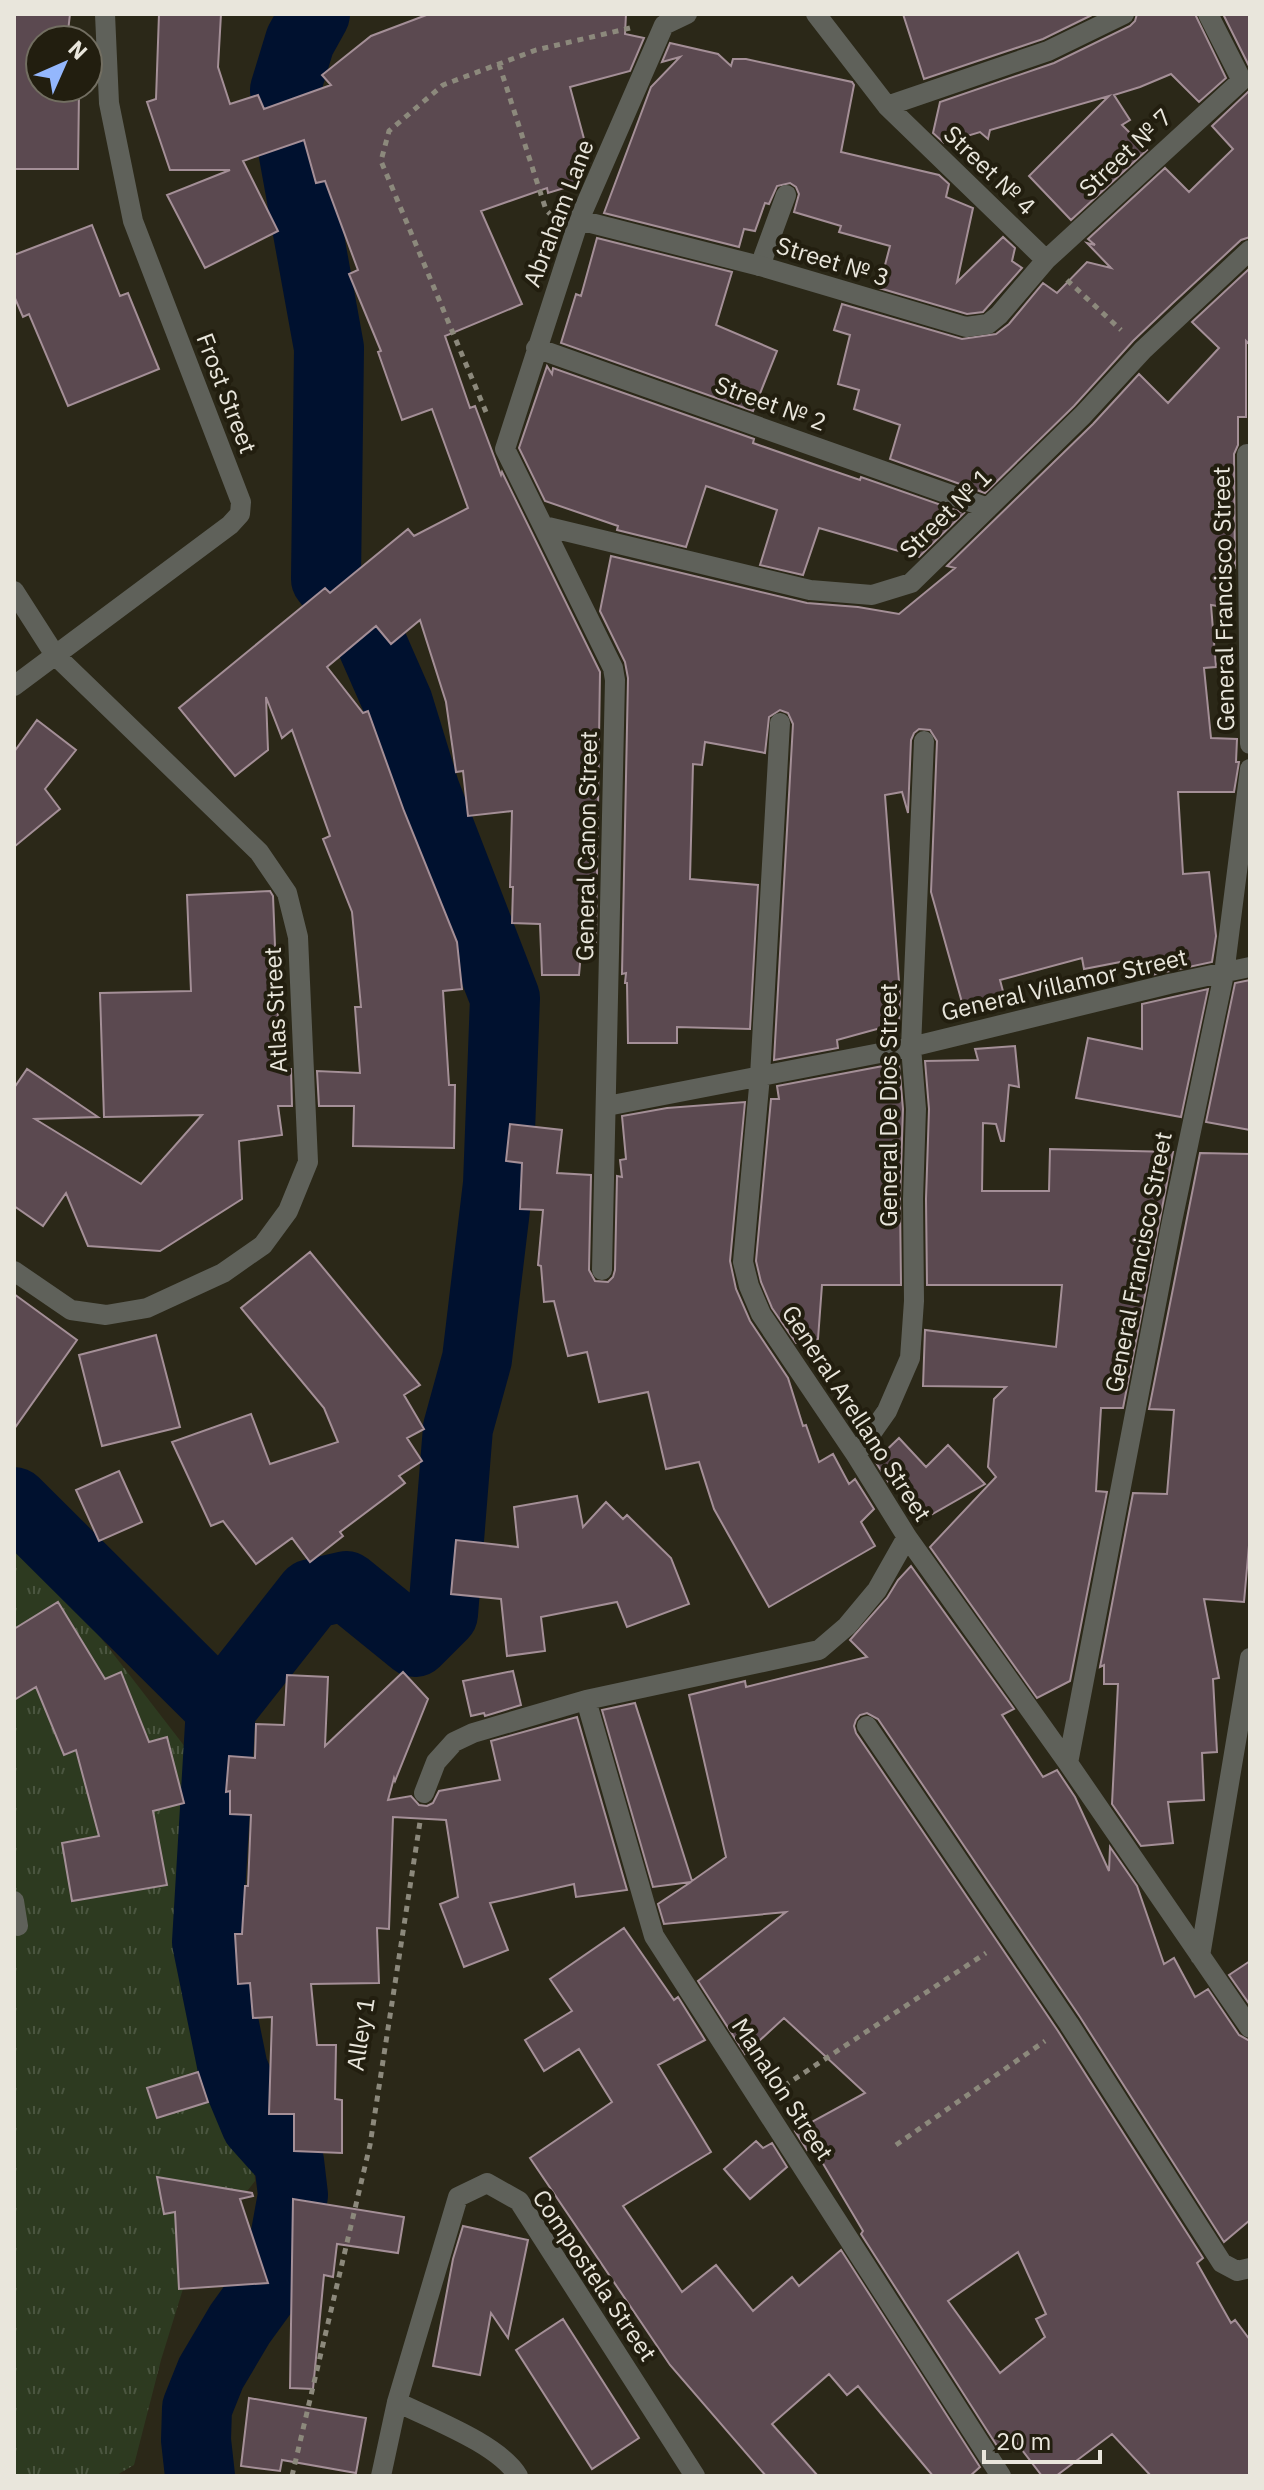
<svg xmlns="http://www.w3.org/2000/svg" width="1264" height="2490" font-family="'IBM Plex Sans',sans-serif">
	<style>
		.grass { fill: url(#grass-tufts) }
		.lines { fill: none; stroke-linecap: round; stroke-linejoin: round }
		.river { stroke: #00112f; stroke-width: 70 }
		.building { fill: #5b4950; stroke: #a48f97; stroke-width: 2; fill-rule: evenodd }
		.path { stroke: #8c897c; stroke-width: 5; stroke-dasharray: 6 6; stroke-linecap: butt }
		.lane { stroke: #5f615a; stroke-width: 20 }
		.street { stroke: #5f615a; stroke-width: 20 }
		.labels { text-anchor: middle; dominant-baseline: central; stroke-width: 8; stroke-linejoin: round; paint-order: stroke }
		.street-label { font-size: 24px; fill: #e9e6dc; stroke: #221e0f }
	</style>
	<defs>
		<pattern id="grass-tufts" width="24" height="20" patternUnits="userSpaceOnUse" patternTransform="scale(2)"><rect width="24" height="20" fill="#2d3a20"/><path d="M3 7l-1-3M5 7V3M7 7l1-3M15 17l-1-3M17 17v-4M19 17l1-3" fill="none" stroke="#4b5640"/></pattern>
	</defs>
	<rect width="100%" height="100%" fill="#2b2818"/>
	<path class="grass" d="M14 1531 101 1638 209 1778 230 1828 245 2021 255 2181 191 2263 161 2360 134 2465 115 2476H14Z"/>
	<g class="lines">
		<path class="river" d="M14 1502 221 1708
			M200 2476 196 2440 197 2408 211 2373 240 2324 269 2284 285 2239 293 2195 289 2161 256 2124 233 2069 207 1942 221 1708 311 1594 346 1586 415 1642 443 1614 458 1428 477 1359 498 1184 505 998 425 791 398 703 366 630 326 579 329 348 290 133 285 90 300 41 315 14"/>
	</g>
	<path class="building" d="M14 14H70L67 40H40V88L79 91 78 169H14Z
		M159 14H221L218 67 230 104 258 95 264 109 331 85 322 75 371 36 429 14H626L625 34 644 38 630 71 570 87 590 161 581 183 548 193 547 188 481 211 522 304 445 336 470 408 475 406 501 475 502 472 600 672 596 942H582L579 975H542L540 924 512 923 513 887H510L512 811 468 816 463 771 456 772 446 702 420 620 391 644 376 626 327 667 363 713 368 711 404 811 457 942 462 989 443 991 449 1085H455L454 1148 353 1146 354 1106H319L317 1071 360 1073 355 1007H361L352 912 323 839 330 836 292 730 282 738 266 697 268 750 235 776 179 708 325 588 330 593 408 529 414 536 468 508 432 409 402 420 378 352 381 351 349 274 358 270 325 181 316 183 304 140 243 161 278 231 205 268 167 195 230 170H170L147 102 156 99Z
		M903 14H1094L1043 39 924 79Z
		M1137 14H1195L1226 78 1199 102 1171 74 1140 87 1114 95 1130 120 1122 125 1147 150 1071 220 1029 176 1109 96 990 130 988 139 980 132 944 143 933 133 940 102 1054 63 1130 26 1135 21Z
		M1223 14H1250V68Z
		M670 43 718 54 731 66 733 59H746L852 82 854 85 841 152 939 175 949 184 946 197 973 208 957 282 1003 237 1015 248 1012 261 1022 268 983 312 967 314 879 288 890 246 839 232 841 226 794 212 799 194 796 187 790 183 777 186 769 204 765 203 755 231 744 229 739 247 604 213 651 87 680 57 662 62Z
		M1250 90V237L1241 240 1173 303 1133 341 1074 406 985 493 890 459 900 425 854 409 859 390 838 384 850 335 834 330 842 304 962 339 996 334 1009 324 1043 283 1057 293 1087 262 1111 268 1087 243 1095 245 1088 239 1165 168 1189 192 1233 149 1212 126Z
		M92 225 120 296 128 293 159 369 68 406 29 314 23 317 14 296V255Z
		M597 238 732 272 716 325 777 351 753 411 561 343 576 294 581 296Z
		M1250 268V345L1246 341V417H1238V445L1234 454 1235 568 1219 567 1218 606 1211 605 1216 667 1204 668 1211 738 1237 739 1236 762H1239L1234 792H1178L1183 874 1209 872 1216 936 1212 962 1142 977 1141 958 1084 969 1082 958 1000 980 1004 995 963 1006 931 892 937 741 930 730 919 729 914 733 911 740 908 813 902 792 885 795 900 995 899 1023 837 1040 838 1048 774 1060 793 724 788 713 780 710 769 717 765 753 705 742 702 765 693 764 690 879 758 885 750 1029 677 1027V1043H628L627 983H625L626 973 622 974 628 678 625 662 600 611 611 556 807 603 858 607 899 614 955 568 947 566 1093 424 1139 374 1168 403 1219 348 1192 322Z
		M547 366 552 374 553 368 754 439 753 443 819 466 860 480 861 477 964 513 919 557 819 528 803 575 760 565 777 510 706 486 686 547 617 530 618 526 545 501 519 448Z
		M37 720 76 750 45 789 60 809 14 847V752Z
		M270 891 273 896 280 1069H291L292 1106H278L282 1135 239 1141 242 1199 160 1251 88 1246 66 1193 43 1226 14 1206V1088L27 1069 98 1117 35 1119 141 1184 202 1115 104 1117 100 993 191 991 187 895Z
		M1250 980V1130L1206 1122 1235 983Z
		M1208 989 1181 1117 1076 1098 1088 1038 1142 1049V1004Z
		M1015 1046 1019 1087 1009 1085 1004 1141H1001L996 1124 983 1123 982 1191H1049L1050 1149 1173 1152 1123 1408H1101L1096 1491 1107 1492 1070 1681 1037 1698 930 1547 996 1477 988 1467 994 1399 1006 1387 923 1386 925 1330 1056 1347 1062 1285H927L926 1199 929 1109 925 1061 978 1060 975 1049Z
		M899 1063 903 1109 900 1199 901 1285H822L818 1339 796 1343 772 1308 761 1282 756 1261 771 1099H779L777 1086Z
		M745 1102 730 1261 736 1289 750 1321 788 1378 803 1426 806 1425 819 1462 833 1454 849 1484 855 1479 874 1509 861 1522 875 1546 769 1607 714 1509 699 1462 666 1469 648 1392 599 1402 587 1352 568 1356 554 1301 544 1302 541 1266 538 1265 543 1210 520 1209 522 1163 506 1161 510 1124 562 1130 557 1173 591 1175 589 1270 595 1281 608 1282 613 1277 615 1270 617 1176 622 1177 620 1160 626 1159 622 1116 667 1108Z
		M1200 1153 1250 1154V1534L1244 1602 1204 1599 1219 1678 1213 1679 1217 1752 1202 1753 1204 1800 1168 1802 1173 1843 1141 1846 1112 1804 1118 1684H1104V1665L1100 1667 1133 1493 1167 1494 1174 1410 1149 1409Z
		M310 1252 420 1385 404 1395 424 1429 407 1438 422 1461 399 1476 405 1483 340 1532 343 1536 310 1562 292 1538 256 1564 223 1521 211 1526 172 1442 251 1414 270 1464 338 1442 324 1408 241 1308Z
		M14 1294 77 1340 14 1429Z
		M156 1335 180 1427 102 1446 79 1355Z
		M899 1438 926 1467 948 1445 985 1484 929 1516 900 1485 894 1491 875 1461Z
		M119 1471 142 1522 99 1541 76 1490Z
		M577 1496 583 1527 606 1502 623 1519 627 1515 671 1558 689 1604 627 1627 617 1602 541 1617 545 1651 507 1656 501 1599 451 1594 456 1540 518 1547 514 1507Z
		M911 1566 1014 1709 1002 1715 1043 1777 1057 1770 1075 1797 1109 1871 1110 1847 1137 1886 1164 1964 1174 1958 1195 1997 1208 1989 1239 2035 1250 2041V2220L1224 2242 1080 2017 878 1719 867 1713 860 1715 856 1720 854 1726 856 1733 1058 2031 1203 2258 1197 2263 1231 2323 1235 2320 1250 2340V2476H1151L1112 2434 1056 2476H1042L1012 2437 999 2449 861 2234 863 2231 812 2145 807 2150 795 2131 865 2093 784 2018 745 2054 698 1981 786 1912 664 1924 658 1904 691 1882 653 1887 602 1710 635 1703 692 1881 726 1857 689 1695 745 1681 746 1687 867 1657 850 1640 887 1598 898 1580ZM1018 2252 1046 2314 1036 2319 1045 2337 1000 2373 948 2301Z
		M58 1602 105 1679 121 1672 149 1742 167 1737 184 1803 153 1811 167 1885 72 1901 62 1843 99 1836 76 1750 64 1755 36 1687 14 1700V1629Z
		M513 1671 521 1705 485 1716 484 1713 471 1716 463 1681Z
		M403 1672 428 1699 395 1781 394 1778 388 1800 411 1796 419 1805 427 1806 433 1803 439 1791 500 1780 491 1741 577 1717 627 1890 576 1897 574 1884 490 1903 508 1950 464 1967 440 1904 458 1897 446 1820 393 1817 389 1929 377 1928 379 1983 311 1984 317 2045H336L335 2099 342 2100V2153L294 2151V2114H269L272 2017 253 2018 250 1983 238 1984 235 1934H242L245 1886H248L251 1815 230 1814V1791L226 1792 229 1756 255 1758 256 1724 284 1725 287 1675 328 1677 325 1746Z
		M624 1928 674 2000 678 1997 705 2040 658 2065 711 2152 623 2206 682 2292 716 2265 753 2311 792 2277 799 2286 841 2250 980 2467 970 2476H933L858 2386 847 2395 829 2374 772 2424 818 2476H766L670 2365 530 2158 612 2102 579 2049 544 2071 525 2040 572 2011 550 1979Z
		M1250 1961V2005L1229 1975Z
		M198 2072 208 2102 157 2118 147 2088Z
		M756 2141 763 2148 772 2143 787 2167 750 2199 724 2169Z
		M157 2177 252 2193 253 2196 240 2199 268 2283 179 2289 175 2212 164 2214Z
		M293 2199 404 2217 398 2253 337 2244 333 2277 324 2275 313 2389 290 2388Z
		M463 2226 528 2240 508 2338 491 2313 480 2375 433 2366 453 2259Z
		M563 2319 639 2438 592 2469 516 2350Z
		M249 2398 366 2418 356 2473 282 2460 280 2471 241 2466Z"/>
	<g class="lines">
		<path class="path" d="M499 64 546 210 550 214
			M1067 280 1121 330
			M486 412 381 161 389 131 443 85 536 50 630 28
			M784 2086 986 1953
			M896 2145 1045 2041
			M292 2476 370 2145 420 1822"/>
		<path class="lane" d="M760 266 786 195"/>
		<path class="street" d="M816 14 887 106 1046 260
			M887 106 1048 51 1124 14
			M579 220 760 266 966 327 988 324 999 315 1046 260 1240 82V77L1208 14
			M536 348 988 508
			M1247 454 1250 744
			M544 526 810 590 872 595 911 583 1083 415 1143 350 1250 250
			M14 591 55 655 259 852 287 893 298 937 308 1162 288 1211 263 1245 223 1273 147 1308 106 1315 71 1310 14 1271
			M14 686 230 525 240 514 241 502 133 221 109 103 105 14
			M780 723 760 1076 743 1262 749 1286 761 1314 856 1455 907 1537 1068 1763 1250 2028
			M607 1106 911 1047 1169 984 1250 967
			M602 1270 615 680 613 668 505 449 579 220 664 25 687 14
			M856 1455 887 1411 910 1358 914 1301 913 1199 916 1109 911 1047 924 741
			M586 1700 654 1936 1001 2476
			M867 1726 1069 2024 1222 2263 1237 2271 1250 2268
			M1068 1763 1171 1226 1224 974 1250 769
			M424 1793 436 1762 454 1742 473 1733 586 1700 819 1650 847 1626 877 1590 907 1537
			M14 1901 18 1926
			M1200 1956 1250 1658
			M397 2402C431 2419 499 2444 518 2476
			M381 2476 397 2402 458 2197 487 2183 519 2201 695 2476"/>
	</g>
	<g class="labels">
		<g class="street-label">
			<text transform="translate(1125 152) rotate(-43)">Street № 7</text>
			<text transform="translate(990 170) rotate(44)">Street № 4</text>
			<text transform="translate(558 213) rotate(-69)">Abraham Lane</text>
			<text transform="translate(833 261) rotate(17)">Street № 3</text>
			<text transform="translate(227 393) rotate(69)">Frost Street</text>
			<text transform="translate(771 403) rotate(20)">Street № 2</text>
			<text transform="translate(945 513) rotate(-44)">Street № 1</text>
			<text transform="translate(1223 599) rotate(-91)">General Francisco Street</text>
			<text transform="translate(586 846) rotate(-89)">General Canon Street</text>
			<text transform="translate(1064 984) rotate(-13)">General Villamor Street</text>
			<text transform="translate(275 1010) rotate(-93)">Atlas Street</text>
			<text transform="translate(888 1105) rotate(-90)">General De Dios Street</text>
			<text transform="translate(1138 1262) rotate(-79)">General Francisco Street</text>
			<text transform="translate(857 1413) rotate(57)">General Arellano Street</text>
			<text transform="translate(360 2034) rotate(-81)">Alley 1</text>
			<text transform="translate(783 2089) rotate(57)">Manalon Street</text>
			<text transform="translate(595 2275) rotate(56)">Compostela Street</text>
		</g>
	</g>
	<rect width="1264" height="2490" fill="none" stroke="#e9e6dc" stroke-width="32"/>
	<g transform="translate(64 64) rotate(45)"><circle r="38" fill="#221e0f" stroke="#726e61" stroke-width="2"/>
	<path d="M0-6L14 30L0 20L-14 30Z" fill="#94b7fd"/>
	<text y="-12" font-size="22" font-weight="bold" text-anchor="middle" fill="#e9e6dc">N</text>
	</g>
	<path d="M984 2450v12h116v-12" fill="none" stroke="#e9e6dc" stroke-width="4"/>
	<text x="996" y="2450" font-size="24" fill="#e9e6dc" stroke="#221e0f" stroke-width="6" paint-order="stroke">20 m</text>
</svg>
